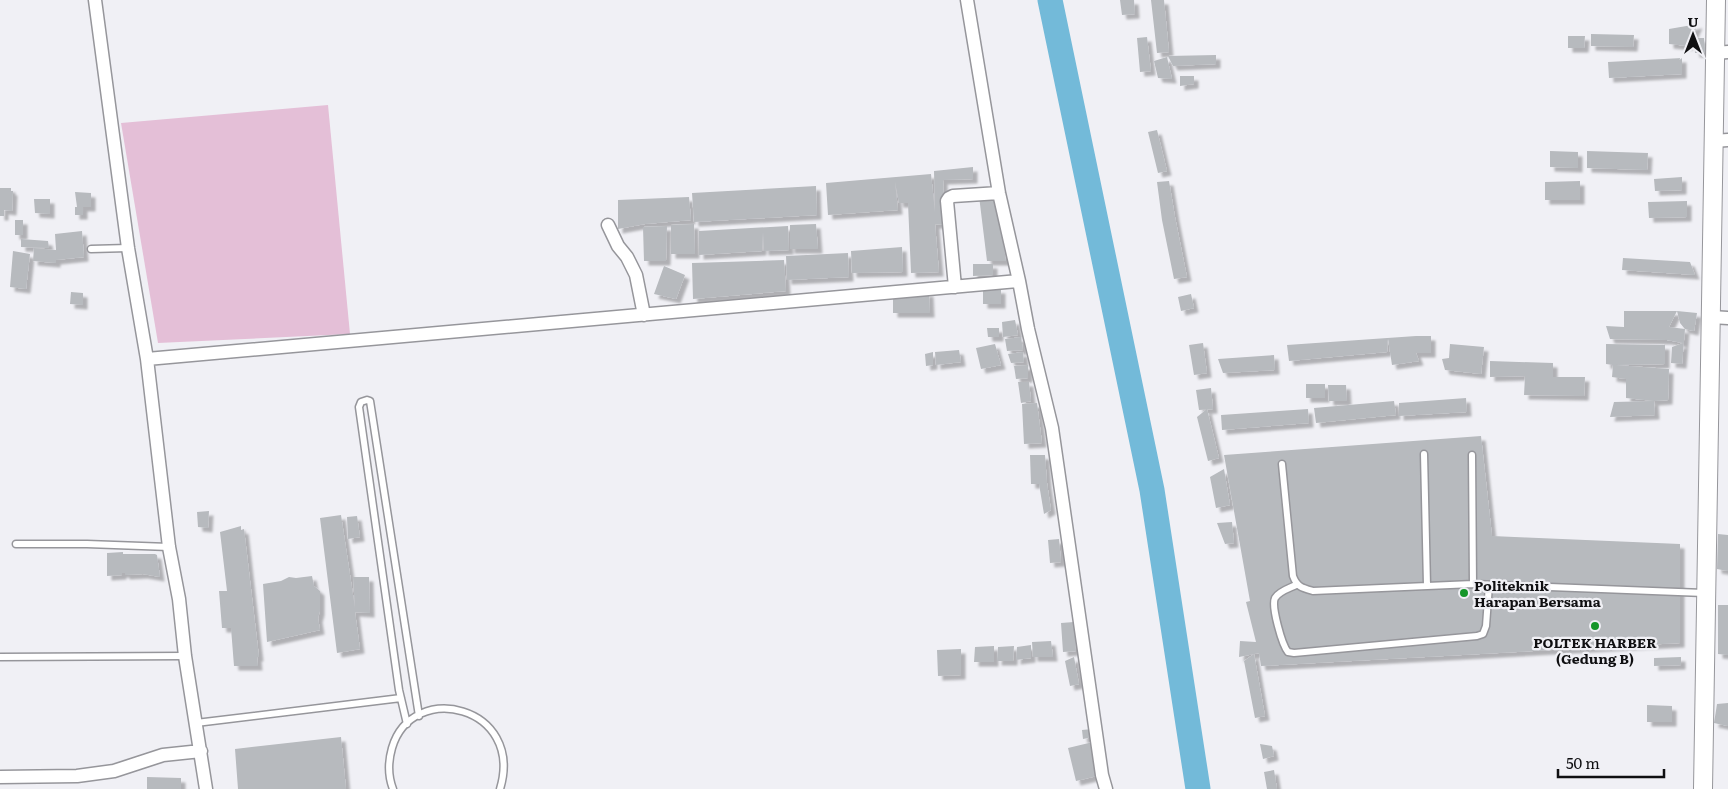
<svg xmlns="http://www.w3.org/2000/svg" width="1728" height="789" font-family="Literata,serif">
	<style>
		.green { fill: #e4bfd7 }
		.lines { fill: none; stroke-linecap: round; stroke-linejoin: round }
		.river { stroke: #73bad9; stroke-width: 25 }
		.building { fill: #b7babe; filter: url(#shadow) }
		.service-casing { stroke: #96969b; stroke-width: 9 }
		.minor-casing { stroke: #96969b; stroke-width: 15 }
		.secondary-casing { stroke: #96969b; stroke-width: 20 }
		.service { stroke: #fff; stroke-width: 6 }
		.minor { stroke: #fff; stroke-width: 12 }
		.secondary { stroke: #fff; stroke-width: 18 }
		.poi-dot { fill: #159629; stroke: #f0f0f5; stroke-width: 2 }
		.labels { text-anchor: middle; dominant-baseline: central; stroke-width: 4.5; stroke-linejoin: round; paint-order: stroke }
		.poi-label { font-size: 14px; font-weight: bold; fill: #0f0f11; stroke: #f0f0f5; text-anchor: start }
	</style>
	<defs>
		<filter id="shadow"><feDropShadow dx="4.5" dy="4.5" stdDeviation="1" flood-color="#0004"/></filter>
	</defs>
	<rect width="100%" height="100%" fill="#f0f0f5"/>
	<path class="green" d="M328 105 350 334 158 343 121 123Z"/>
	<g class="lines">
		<path class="river" d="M1050 0 1152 490 1198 789"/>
	</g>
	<path class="building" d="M1120 0H1134L1135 14 1122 15Z
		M1151 0H1164L1169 52 1157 53Z
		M1698 24 1688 46 1669 44V29Z
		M1591 34 1634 35 1633 47 1591 46Z
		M1568 36H1585L1584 48H1568Z
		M1147 37 1151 71 1140 72 1137 38Z
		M1694 38H1704L1705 53H1695Z
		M1216 55V64L1173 66 1168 56Z
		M1167 57 1172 79 1158 78 1154 61Z
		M1682 58V74L1609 78 1608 62Z
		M1180 76H1194V84L1180 86Z
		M1157 130 1167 171 1158 173 1148 132Z
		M1550 151 1578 152V168L1550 167Z
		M1587 151 1648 153 1647 170 1587 168Z
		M973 167V179L943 180 945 225 935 224 939 272 911 273 908 203H899L895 182 898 210 828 215 826 183 931 174 935 212 934 171Z
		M1682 177V190L1655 191 1654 179Z
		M1169 181 1175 217 1187 277 1174 279 1162 220 1157 182Z
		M1580 181V200H1545V182Z
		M816 186 817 215 694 222 692 193Z
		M0 188H11V191H13L12 211 4 210V216H0Z
		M75 192 91 193V207H83V215H75V207H77Z
		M996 195 1006 261H987L979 196Z
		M689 197 691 220 645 224 618 229V200Z
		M34 199H50V214L35 213Z
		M1687 201V217L1649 218 1648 202Z
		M15 220H23V235H15Z
		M694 224 695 254H671V225Z
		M816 224 818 249H790V225Z
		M667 226 666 261H644L643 227Z
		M788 226 789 250 764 251 763 232 762 251 699 255V231Z
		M82 231 84 257 56 260V263L33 261 34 248 56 250 55 234Z
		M21 239 48 241 49 248 21 247Z
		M902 247 903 272 852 273 851 251Z
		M13 251 30 254 26 289 10 287Z
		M848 253 849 277 787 280 786 256Z
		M1623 258 1690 262 1695 275 1622 270Z
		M784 260 786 291 693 299 692 263Z
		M973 264H993V275L973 276Z
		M664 266 685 275 676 299 654 294Z
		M983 289H1001V304H983Z
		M71 292 83 293V305L70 304Z
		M929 292 930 313H893V295Z
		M1191 294 1194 308 1181 311 1178 297Z
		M1624 311H1677L1697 313 1694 331 1685 329 1680 323 1677 311 1669 327 1685 329 1682 364 1671 363 1672 347 1683 343 1667 340 1610 339 1606 326 1624 327Z
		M1015 320 1018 335 1003 337 1002 322Z
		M987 328H999V337H988Z
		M1416 336H1431V353H1416L1419 361 1392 365 1388 339 1387 352 1289 361 1287 345Z
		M1021 337 1023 350 1007 351 1005 339Z
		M1203 343 1207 373 1194 375 1189 345Z
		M995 344 1001 365 981 369 976 348Z
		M1450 344 1484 347 1481 374 1445 370 1442 359 1449 358Z
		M1606 344 1665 345V364L1616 365 1669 369 1668 400 1654 401 1655 415 1610 417 1614 402 1654 401 1626 398V379L1612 377 1613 365 1606 364Z
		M959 350 961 362 936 365 935 352Z
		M933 352V365L926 366 925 354Z
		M1023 352 1024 362 1011 363 1008 354Z
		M1274 355 1275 370 1223 373 1218 359Z
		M1490 361 1553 363V377H1585L1584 396 1524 395 1525 376 1490 377Z
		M1028 365V378L1016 379 1014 366Z
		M1018 382H1029L1031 401 1021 403Z
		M1306 384H1325V398H1306Z
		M1328 385H1346L1347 401H1329Z
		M1211 388 1213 409 1199 410 1196 390Z
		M1466 398 1467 412 1399 416V403Z
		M1394 401 1396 415 1316 423 1314 408Z
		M1037 403 1042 443 1024 444 1022 404Z
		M1207 409 1219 458 1208 461 1197 417Z
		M1308 409 1309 423 1222 430 1221 415Z
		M1481 436 1492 536 1680 544V643L1261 666 1259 653 1239 657 1240 641 1256 642 1246 602 1250 601 1224 455Z
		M1030 455H1045L1047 483 1051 510 1044 514 1039 484H1031Z
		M1224 469 1230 505 1216 508 1210 477Z
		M209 511 208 528 198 527 197 512Z
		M341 515 355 608 353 577H369L370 613 355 612 360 649 337 653 320 518Z
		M357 516 360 537 348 539 347 517Z
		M1232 522 1234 543 1225 544 1217 523Z
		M241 526V530L244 529 259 657H257L258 666H234L231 628H222L219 591H227L220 532Z
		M1718 534 1728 535V571L1717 569Z
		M1059 539 1061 562 1050 563 1048 540Z
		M123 552V554H155L157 555 160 577 143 574 125 575V573H122V575L107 576V553Z
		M312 576 314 586 320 591V611L318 618 320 630 267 642 263 584 281 581 289 577 296 578Z
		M1718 605H1728V655L1718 654Z
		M1074 622 1076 651 1063 652 1061 623Z
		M1051 641 1053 657H1033L1032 642Z
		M1031 645V658L1016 660 1017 647Z
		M994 646V662H974L975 647Z
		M1014 646 1013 661H997L998 647Z
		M961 649V675L938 676 937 650Z
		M1254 654 1265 716 1255 718 1244 661Z
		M1074 657 1079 684 1070 686 1065 661Z
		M1681 657V665L1654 666V658Z
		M1728 703V726L1714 723 1717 704Z
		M1647 705 1672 706V722H1647Z
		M1092 729 1093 737 1083 739 1082 730Z
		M341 737 346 789H238L235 749Z
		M1093 742 1101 775 1076 781 1068 748Z
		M1260 744 1272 746 1274 756 1263 759Z
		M1274 770 1277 789H1267L1264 772Z
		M147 777 181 778V789H147Z"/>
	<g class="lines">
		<g class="service-casing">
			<path id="service" d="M91 249 128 248
				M1424 454 1427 585
				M1472 455 1473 584
				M1282 464 1293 576C1297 587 1302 588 1313 591L1473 584 1704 593
				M16 544H87L169 547
				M1296 585C1290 588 1279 591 1275 598 1271 606 1282 645 1288 652L1294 653 1477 636 1483 634 1486 626 1489 585
				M0 657 185 656
				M196 723 401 698
				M407 724 399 690 359 407 361 402 367 400 370 401 419 716
				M393 789C388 776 388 762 392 748 412 679 525 706 500 789"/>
		</g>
		<g class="minor-casing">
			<path id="minor" d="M95 0 128 248 147 359 169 547 179 599 185 656 206 789
				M967 0 999 193 1019 281 1028 329 1052 428 1102 775 1106 789
				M1715 53 1728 52
				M1713 141 1728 140
				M608 225 618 246 627 257 636 275 644 315
				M955 287 947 201 949 198 953 196 999 193
				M1711 317 1728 318
				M147 359 1019 281
				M0 777 77 776 114 771 163 755 201 751"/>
		</g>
		<g class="secondary-casing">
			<path id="secondary" d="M1703 789 1716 0"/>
		</g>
		<use href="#service" class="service"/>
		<use href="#minor" class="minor"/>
		<use href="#secondary" class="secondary"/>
	</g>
	<g class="poi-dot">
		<circle cx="1464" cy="593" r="5"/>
		<circle cx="1595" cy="626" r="5"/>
	</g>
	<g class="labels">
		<g class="poi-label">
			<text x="1474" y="585">Politeknik<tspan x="1474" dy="16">Harapan Bersama</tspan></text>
			<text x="1595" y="642" text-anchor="middle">POLTEK HARBER<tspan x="1595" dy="16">(Gedung B)</tspan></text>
		</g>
	</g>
	<g transform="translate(1693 35)" stroke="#f0f0f5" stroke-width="4" paint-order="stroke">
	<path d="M0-4L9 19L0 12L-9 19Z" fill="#0f0f11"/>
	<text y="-8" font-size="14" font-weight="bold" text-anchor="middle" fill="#0f0f11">U</text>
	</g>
	<path d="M1558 769v8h106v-8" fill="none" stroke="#0f0f11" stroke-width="2.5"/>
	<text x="1566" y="769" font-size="15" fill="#0f0f11" stroke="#f0f0f5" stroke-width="4" paint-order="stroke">50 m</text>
</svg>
